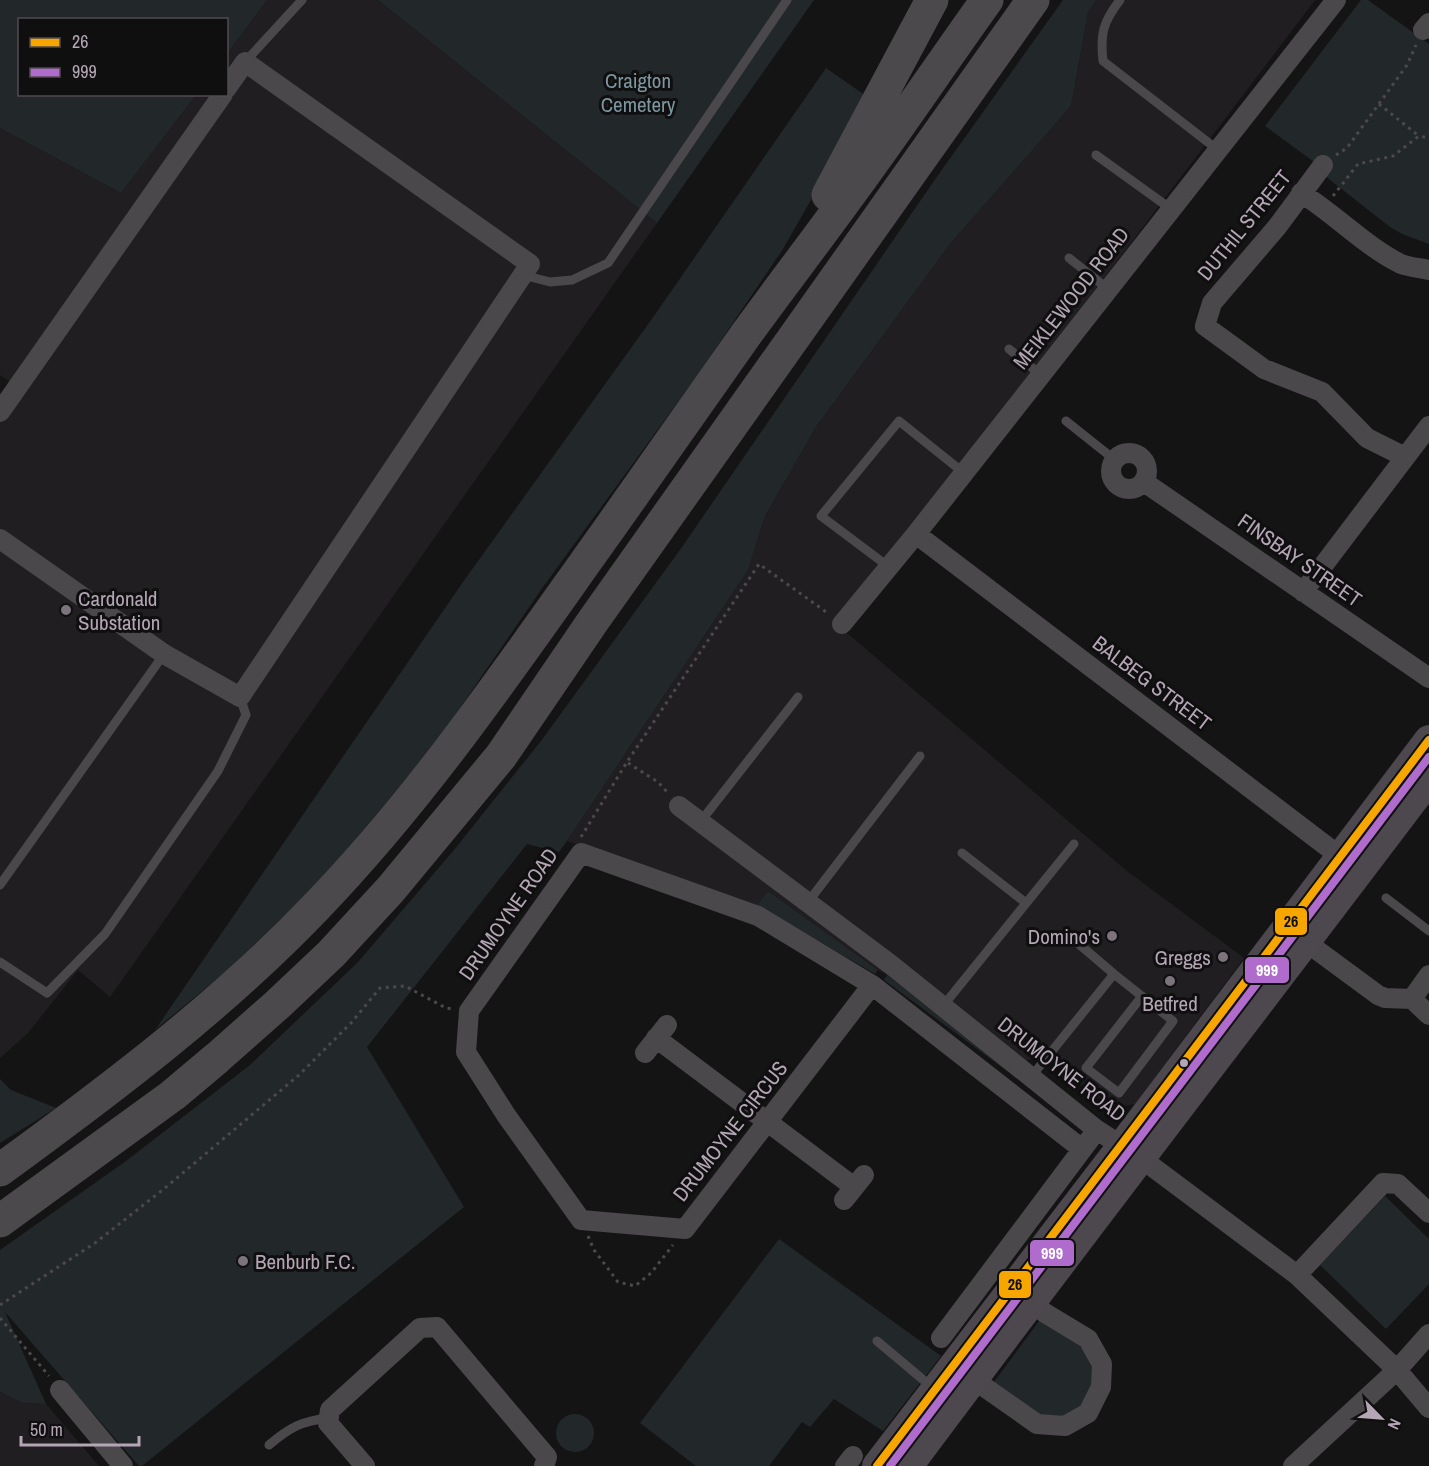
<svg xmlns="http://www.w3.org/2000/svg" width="1429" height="1466" font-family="'Archivo Narrow',sans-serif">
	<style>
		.built { fill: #201e20 }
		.green { fill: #22272a }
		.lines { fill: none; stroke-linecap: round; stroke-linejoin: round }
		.path { stroke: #4c494c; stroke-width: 3; stroke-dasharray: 3 4.5; stroke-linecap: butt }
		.service { stroke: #4b484c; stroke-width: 9 }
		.minor { stroke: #4b484c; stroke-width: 20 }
		.primary { stroke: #4c484d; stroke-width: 30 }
		.motorway { stroke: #4c494c; stroke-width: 33 }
		.bus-1-casing { stroke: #100f10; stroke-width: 12 }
		.bus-2-casing { stroke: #100f10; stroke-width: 12 }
		.bus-1 { stroke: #f7a600; stroke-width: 8 }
		.bus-2 { stroke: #b06ccc; stroke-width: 8 }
		.poi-dot { fill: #7c737d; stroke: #100f10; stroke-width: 2 }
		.bus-dot { fill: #b4a6b5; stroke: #100f10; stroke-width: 2 }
		.labels { text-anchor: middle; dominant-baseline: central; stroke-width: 6; stroke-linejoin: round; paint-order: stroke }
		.park-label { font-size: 21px; fill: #7d96a0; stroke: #100f10 }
		.street-label { font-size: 21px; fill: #b4a6b5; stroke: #100f10 }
		.poi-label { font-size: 21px; fill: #b4a6b5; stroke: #100f10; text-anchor: start }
		.line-badge { stroke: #100f10; stroke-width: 2 }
		.badge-label { font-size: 16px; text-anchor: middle; font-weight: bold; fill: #fff }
		.pale-badge-label { font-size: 16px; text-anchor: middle; font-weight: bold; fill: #111 }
	</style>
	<rect width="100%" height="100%" fill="#151415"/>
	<path class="built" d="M267 0H378L657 223 110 997 78 970 28 1033 0 1058V397L10 382 0 375V128L121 193 196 95 226 94 227 54Z
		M1096 0H1315L840 627 1127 871 1244 958 1135 1104 1111 1108 1039 1054 1007 1071 1009 1068 888 975 878 970 768 891 757 905 567 841 748 570 765 516 816 427 950 244 1071 106 1088 12Z
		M0 1392 22 1403 46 1404 99 1466H0Z"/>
	<path class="green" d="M0 0H267L227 54 226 20H20V94L196 95 121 193 0 128Z
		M378 0H814L657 223Z
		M1063 0H1096L1088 12 1071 106 950 244 816 427 765 516 748 570 567 841 559 852 527 844 367 1047 464 1207 142 1466H139L5 1312 46 1404 22 1403 0 1392V1250L126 1161 250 1065 358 962 454 850 541 741 682 547 936 178Z
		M1361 0H1368L1429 44V244L1402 234 1390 227 1325 176 1328 172 1265 126Z
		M826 68 869 98 783 249 699 373 543 587 436 743 325 876 229 969 155 1030 463 582 654 316Z
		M768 891 878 970 875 974 757 905Z
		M887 975 1010 1068 1007 1071 884 980Z
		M0 1079 11 1090 56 1108 0 1143Z
		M1385 1196 1429 1239V1284L1386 1329 1320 1265Z
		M779 1239 941 1356 883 1431 834 1399 810 1427 802 1422 769 1466H696L640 1423Z
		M1045 1313 1102 1364 1088 1413 1037 1424 988 1390Z
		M556 1433a19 19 0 1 1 38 0a19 19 0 1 1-38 0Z"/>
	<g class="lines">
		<path class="path" d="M1379 104 1419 136
			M1336 155 1347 148 1407 65 1416 45
			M1333 196 1358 164 1393 156 1419 136 1429 138
			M628 763 658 782 668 793
			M581 837 627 762 759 564 829 614
			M588 1236 594 1250 618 1282 635 1286 651 1273 673 1245
			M0 1305 95 1243 165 1188 299 1075 351 1023 380 988 405 986 446 1008 452 1009
			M0 1318 49 1376"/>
		<path class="service" d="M1120 0C1103 22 1100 34 1103 61L1218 150
			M245 62 302 0
			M1096 155 1171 209
			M1069 258 1108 289
			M523 275 550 282 572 280 608 263 787 0
			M1009 349 1041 375
			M1066 421 1115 460
			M889 567 821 516 899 421 964 473
			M701 821 798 697
			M962 853 1026 903
			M0 885 164 654
			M1386 898 1429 931
			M808 902 920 756
			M1080 945 1114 974
			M0 962 47 993 105 934 218 771 246 715 240 697
			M943 1006 1074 844
			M1031 1077 1114 974 1173 1021 1119 1093 1086 1068 1142 996
			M877 1341 933 1388
			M269 1445C290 1427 302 1421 329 1418"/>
		<path class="minor" d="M1423 30 1429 23
			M1323 165 1277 227 1212 303 1205 326 1264 369 1322 392 1367 438 1405 457
			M1301 193C1335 214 1366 247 1401 264 1409 267 1420 268 1429 270
			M0 412 223 94
			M1111 471a18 18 0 1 1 36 0a18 18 0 1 1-36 0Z
			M1144 482 1429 678
			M916 534 1350 864
			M0 539 164 654 240 697 530 264 245 62 226 89
			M1303 592 1429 426
			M842 624 916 534 1336 0
			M679 806 890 964 1097 1130 1142 1159 1297 1275 1397 1370 1429 1408
			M1306 942 1378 995 1385 998 1412 999 1429 975
			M872 985 685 1229 581 1220 506 1115 466 1052 469 1011 581 853 758 916 872 985 1082 1149
			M1412 999 1429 1015
			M656 1038 854 1187
			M645 1053 667 1025
			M844 1200 864 1175
			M1297 1275 1383 1183 1398 1184 1429 1213
			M941 1338 1090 1139
			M973 1379 1037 1424 1065 1426 1088 1413 1101 1387 1102 1364 1088 1339 1045 1313 1030 1301
			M60 1390 123 1466
			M365 1466 328 1423 330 1410 420 1328 437 1327 547 1457 544 1466
			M845 1466 853 1456
			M1293 1466 1397 1370 1429 1334"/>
		<path class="primary" d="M877 1466 1122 1146 1429 740
			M908 1466C1080 1235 1256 1008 1429 779"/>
		<path class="motorway" d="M828 195 932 0
			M0 1170C111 1089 220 1007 315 908 427 792 516 659 609 529 655 464 701 398 747 333 779 289 812 246 844 202 893 136 939 67 987 0
			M0 1221 173 1095 217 1058 277 1005 331 954 391 889 501 756 593 621 1033 0"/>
		<g class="bus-1-casing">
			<path id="bus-1" d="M877 1466 1429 740"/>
		</g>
		<g class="bus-2-casing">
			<path id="bus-2" d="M890 1466 1429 757"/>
		</g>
		<use href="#bus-1" class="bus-1"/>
		<use href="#bus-2" class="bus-2"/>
	</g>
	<g class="poi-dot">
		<circle cx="66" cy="610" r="6"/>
		<circle cx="1112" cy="936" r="6"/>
		<circle cx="1223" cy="957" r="6"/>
		<circle cx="1170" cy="981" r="6"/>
		<circle cx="243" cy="1261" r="6"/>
	</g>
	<circle class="bus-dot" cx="1184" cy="1063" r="5"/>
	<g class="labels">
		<g class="park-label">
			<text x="638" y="80">Craigton<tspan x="638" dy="24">Cemetery</tspan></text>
		</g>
		<g class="street-label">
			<text transform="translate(1244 225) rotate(-51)">DUTHIL STREET</text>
			<text transform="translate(1071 298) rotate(-52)">MEIKLEWOOD ROAD</text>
			<text transform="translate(1300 560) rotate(35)">FINSBAY STREET</text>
			<text transform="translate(1152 683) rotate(37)">BALBEG STREET</text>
			<text transform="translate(508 914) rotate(-55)">DRUMOYNE ROAD</text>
			<text transform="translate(1062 1069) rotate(38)">DRUMOYNE ROAD</text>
			<text transform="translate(730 1131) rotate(-52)">DRUMOYNE CIRCUS</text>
		</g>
		<g class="poi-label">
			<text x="78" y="598">Cardonald<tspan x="78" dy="24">Substation</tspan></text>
			<text x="1100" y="936" text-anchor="end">Domino's</text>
			<text x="1211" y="957" text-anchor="end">Greggs</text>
			<text x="1170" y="1003" text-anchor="middle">Betfred</text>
			<text x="255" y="1261">Benburb F.C.</text>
		</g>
	</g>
	<g class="line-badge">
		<rect x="1274" y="907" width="34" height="29" rx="6" fill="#f7a600"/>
		<rect x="1244" y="956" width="46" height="28" rx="6" fill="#b06ccc"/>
		<rect x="1029" y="1239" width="46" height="28" rx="6" fill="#b06ccc"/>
		<rect x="998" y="1270" width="34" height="29" rx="6" fill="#f7a600"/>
	</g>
	<g class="badge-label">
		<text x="1267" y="976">999</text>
		<text x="1052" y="1259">999</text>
	</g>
	<g class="pale-badge-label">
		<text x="1291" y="927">26</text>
		<text x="1015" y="1290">26</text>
	</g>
	<rect x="18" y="18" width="210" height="78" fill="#100f10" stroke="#524b52" stroke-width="1.5"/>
	<rect x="30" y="38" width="30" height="9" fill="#f7a600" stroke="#524b52" stroke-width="1.5"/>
	<text x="72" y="48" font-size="18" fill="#b4a6b5">26</text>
	<rect x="30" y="68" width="30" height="9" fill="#b06ccc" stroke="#524b52" stroke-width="1.5"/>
	<text x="72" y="78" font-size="18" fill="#b4a6b5">999</text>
	<g transform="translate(1381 1418) rotate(115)" stroke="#100f10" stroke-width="4.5" paint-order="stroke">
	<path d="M0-4.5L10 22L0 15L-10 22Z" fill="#b4a6b5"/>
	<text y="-9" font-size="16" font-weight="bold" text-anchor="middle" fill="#b4a6b5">N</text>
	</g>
	<path d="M21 1436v9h118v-9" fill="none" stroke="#b4a6b5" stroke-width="3"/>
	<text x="30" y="1436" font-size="18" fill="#b4a6b5" stroke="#100f10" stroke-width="4.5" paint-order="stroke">50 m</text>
</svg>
